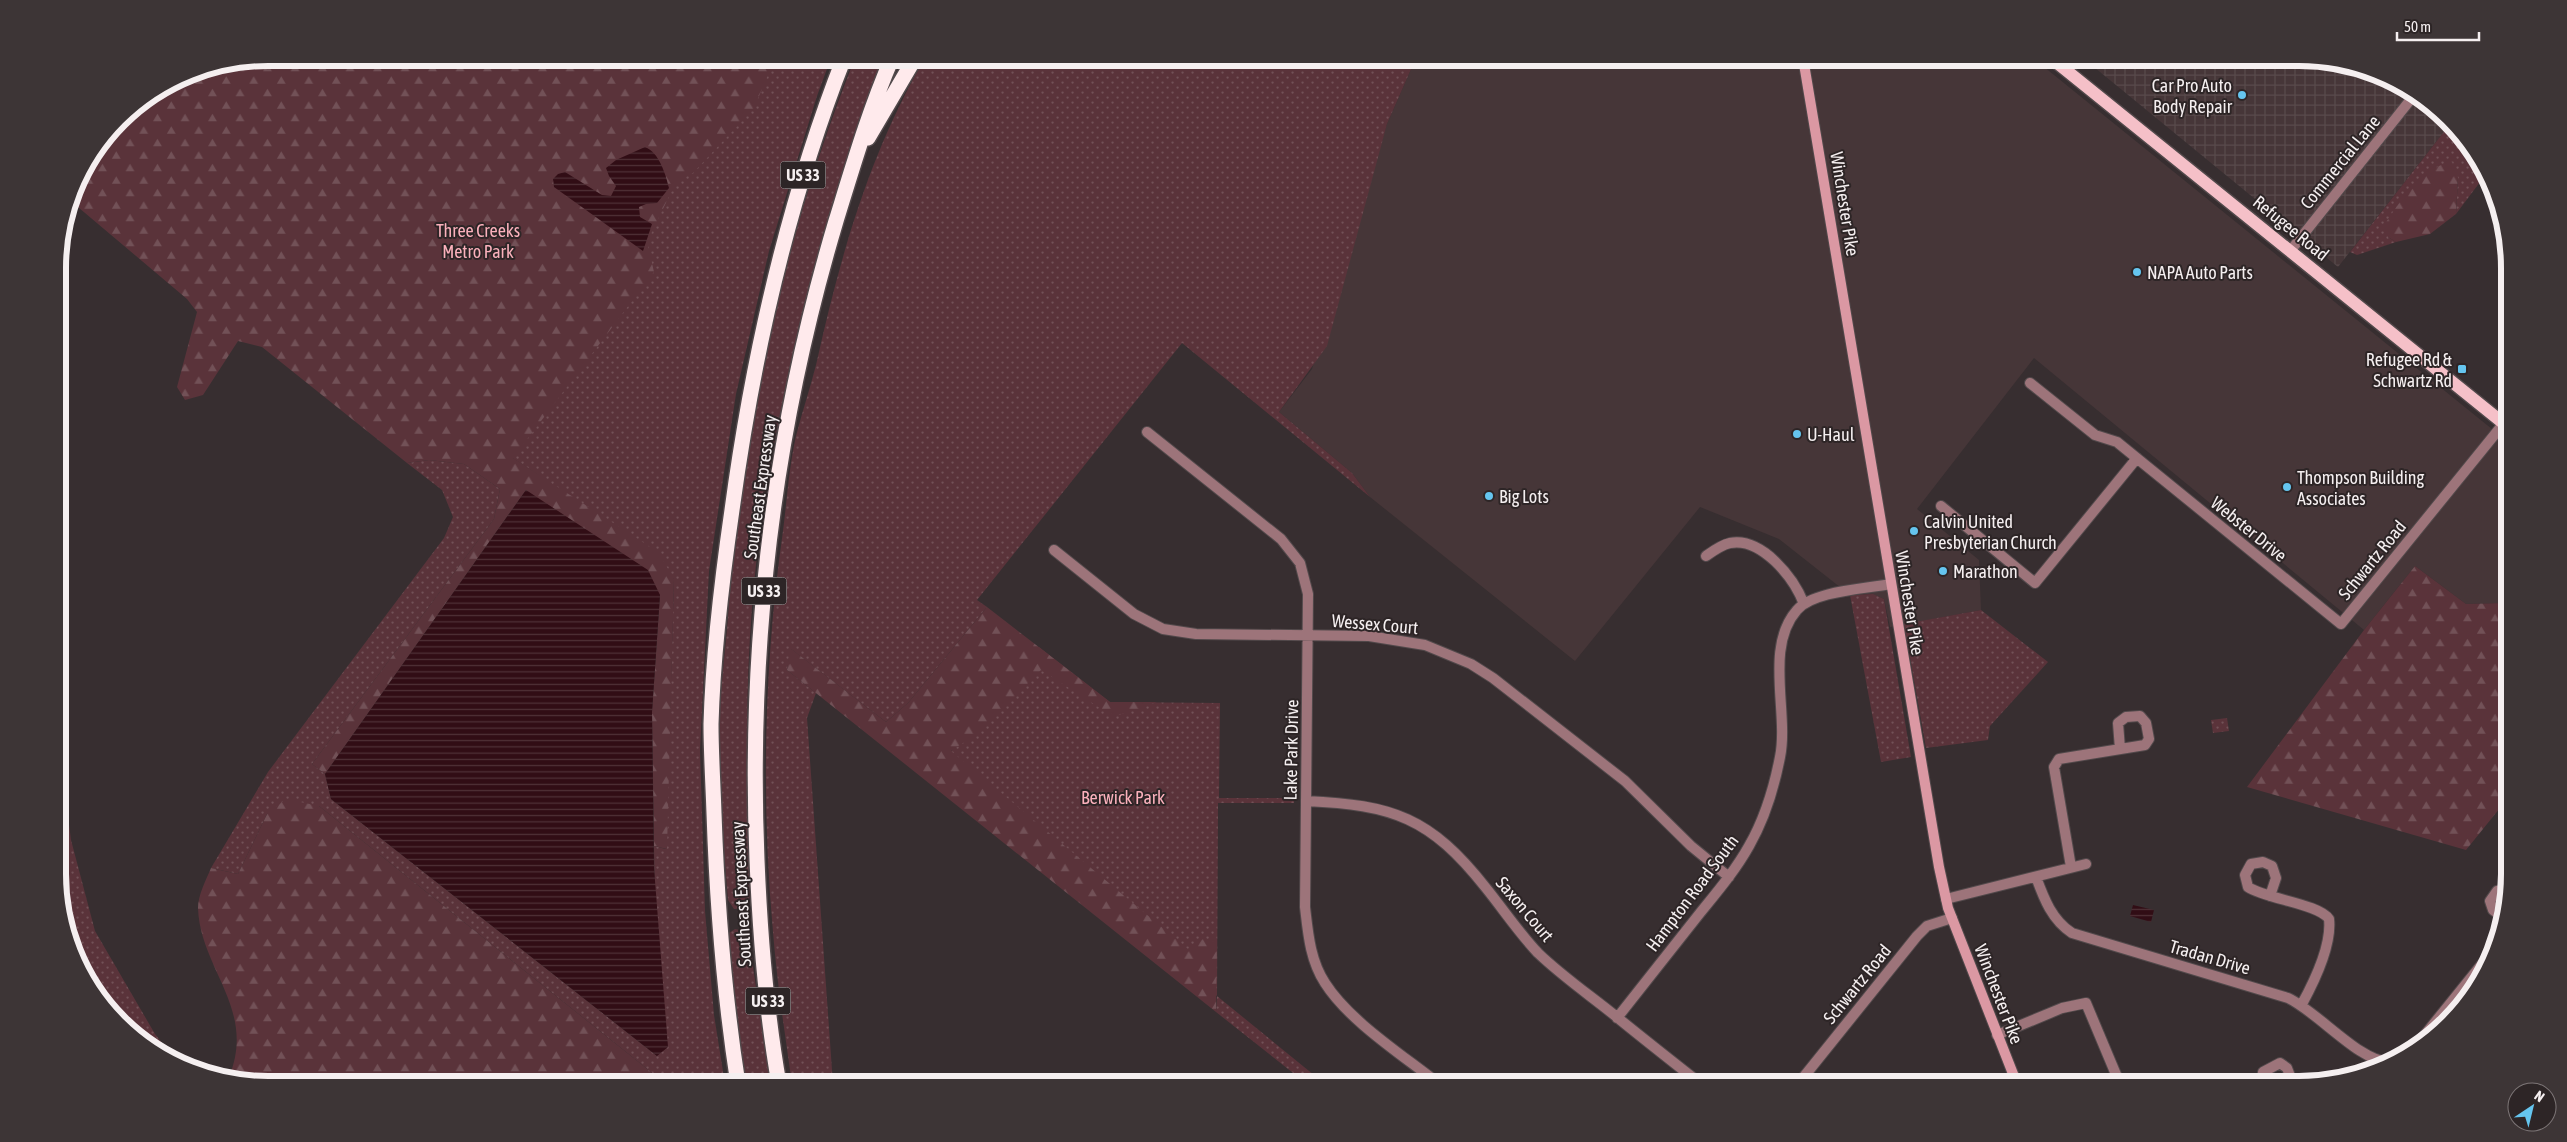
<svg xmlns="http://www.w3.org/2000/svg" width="2567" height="1142" font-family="'Asap Condensed',sans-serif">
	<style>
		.built { fill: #463638 }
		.industrial { fill: url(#industrial-grid) }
		.green { fill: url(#green-dots) }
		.forest { fill: url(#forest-firs) }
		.water { fill: url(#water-rules) }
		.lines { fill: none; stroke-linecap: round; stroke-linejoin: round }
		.minor-casing { stroke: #52494b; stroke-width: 12 }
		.secondary-casing { stroke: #52494b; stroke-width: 12 }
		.primary-casing { stroke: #52494b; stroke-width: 15 }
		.motorway-casing { stroke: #52494b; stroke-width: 18 }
		.minor { stroke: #9d747a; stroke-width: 10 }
		.secondary { stroke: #db98a3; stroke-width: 10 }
		.primary { stroke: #f5c0c8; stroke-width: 12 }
		.motorway { stroke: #ffeaec; stroke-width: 15 }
		.poi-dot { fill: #65c5ef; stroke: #2d2526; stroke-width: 2 }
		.labels { text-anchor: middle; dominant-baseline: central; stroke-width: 4; stroke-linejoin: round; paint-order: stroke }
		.shield { fill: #2d2526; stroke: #b9b2b3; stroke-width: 1 }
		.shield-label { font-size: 16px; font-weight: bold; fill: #f5eff0 }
		.poi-label { font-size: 18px; fill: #f5eff0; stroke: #2d2526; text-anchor: start }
		.street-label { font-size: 18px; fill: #f5eff0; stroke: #2d2526 }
		.park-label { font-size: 18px; fill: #fbb1bc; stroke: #2d2526 }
		.rim { fill: none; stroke: #f5eff0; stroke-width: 6 }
	</style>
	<defs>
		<pattern id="industrial-grid" width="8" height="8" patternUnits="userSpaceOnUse" patternTransform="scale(1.25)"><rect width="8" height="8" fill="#463638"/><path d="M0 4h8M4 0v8" fill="none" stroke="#584a4b"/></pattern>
		<pattern id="green-dots" width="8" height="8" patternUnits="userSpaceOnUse" patternTransform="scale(1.25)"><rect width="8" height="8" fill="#5a333a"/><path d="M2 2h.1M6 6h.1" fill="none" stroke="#725157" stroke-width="1.8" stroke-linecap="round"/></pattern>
		<pattern id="forest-firs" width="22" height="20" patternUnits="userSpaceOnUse" patternTransform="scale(1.25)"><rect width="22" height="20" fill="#5a333a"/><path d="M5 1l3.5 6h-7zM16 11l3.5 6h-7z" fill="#725157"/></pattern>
		<pattern id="water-rules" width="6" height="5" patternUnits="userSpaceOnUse" patternTransform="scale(1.25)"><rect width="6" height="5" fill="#310d15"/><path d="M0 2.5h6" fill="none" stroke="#4f3137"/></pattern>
	</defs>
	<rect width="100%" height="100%" fill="#372e30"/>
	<path class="built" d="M1416 58H2033L2508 442 2509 596 2503 603 2466 604 2415 566 2364 630 2034 358 1917 509 1979 560 1981 610 1890 627 1884 599 1872 594 1850 595 1779 539 1700 507 1575 661 1370 497 1352 473 1279 412 1312 369 1387 124Z"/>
	<path class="industrial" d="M2083 58H2299L2379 73 2427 101 2450 124 2338 267Z"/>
	<path class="green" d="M268 58H831L817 96 769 251 736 394 709 571 700 750 705 911 714 1015 725 1084H666L319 806 267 814 238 874 211 868 268 772 444 538 453 517 442 490 407 463 429 460 464 464 500 489 494 519 312 764 325 774 331 799 657 1056 654 846 666 849 674 579 537 474 79 175 129 110 188 73Z
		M855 58H883C851 139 827 223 805 308 787 378 771 450 761 523 744 646 745 772 750 896L744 909H734L728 900C723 843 719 785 719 728 720 695 724 661 727 629 741 435 783 238 855 58Z
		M925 58H1416L1387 124 1327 346 1279 412 1352 473 1370 497 1182 343 977 600 987 607 908 703 886 722 791 649 787 670 816 693 807 718 833 1084H792C785 1034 777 983 773 932 761 799 764 663 783 531 787 500 789 467 796 436 802 412 810 389 816 365 840 257 869 154 925 58Z
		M2450 124 2466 140 2486 174 2456 214 2458 177 2388 237 2396 242 2357 255 2350 252Z
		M1873 594 1884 599 1911 757 1881 762 1850 595Z
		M1981 610 2048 662 1990 726 1988 740 1926 748 1904 624Z
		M1039 647 1110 702 1220 703 1219 798H1294V803H1218L1217 996 1325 1084H1307L1216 1012 1217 996 937 768Z
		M2227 718 2229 731 2213 733 2211 720Z
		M59 746 71 840 95 931 155 1034 178 1063 140 1041 101 1002 74 955 59 902Z
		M735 929 745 931 749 939 770 1084H744L726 939 729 933Z"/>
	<path class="forest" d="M268 58H775L754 108 693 173 676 182 647 242 654 272 513 458 658 552 674 579 667 849 654 846 652 712 660 595 526 490 325 774 312 764 494 519 500 489 464 464 429 460 407 463 262 347 238 341 203 395 185 400 177 387 197 312 187 299 72 202 79 175 129 110 188 73Z
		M2452 162 2458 177 2456 214 2430 234 2396 242 2388 237 2385 224C2401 200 2422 167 2452 162Z
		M2415 566 2466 604 2503 603 2509 596V815L2500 808 2466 850 2247 787 2364 630Z
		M987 607 1110 702H1157L1116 716 1100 708 1041 670 980 732 951 751 1189 950 1203 939 1217 942 1216 1012 787 670 790 648 886 722 908 703Z
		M286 799 319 806 666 1084H268L229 1077C257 1009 200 969 198 908 198 895 206 880 211 868L238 874 267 814Z"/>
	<path class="water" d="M645 147C659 152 666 175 669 188L657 203 646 204 639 207 640 217 652 224 643 251 554 187 553 179 558 174 565 172 602 195 611 196 616 186 609 176 606 168 616 160Z
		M526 490 648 570 660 595 652 712 654 868 668 1047 657 1056 331 799 325 774Z
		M2133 905 2154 910 2151 922 2130 916Z"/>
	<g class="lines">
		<g class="minor-casing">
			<path id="minor" d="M2291 250 2415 94
				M2030 383 2095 435 2117 442 2341 624 2504 423
				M1147 432 1281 539 1300 563 1308 594 1305 907C1308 933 1310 960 1325 983 1349 1021 1404 1056 1439 1084
				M1941 506 2035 583 2137 458
				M1054 550 1134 614 1163 629 1196 634 1369 636 1425 645 1471 664 1493 678 1625 781 1691 846 1729 877
				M1706 556C1713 551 1721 545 1730 543 1762 537 1794 578 1804 604
				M1306 801C1393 805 1430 817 1486 888 1503 909 1519 933 1538 953 1563 977 1591 996 1618 1018 1645 1040 1673 1062 1701 1084
				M2071 867 2054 767 2059 759 2145 745 2149 739 2146 723 2140 716 2126 717 2118 723 2120 749
				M2036 877C2044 899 2052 920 2072 933L2288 998C2318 1012 2360 1062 2389 1062
				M2270 896 2276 878 2272 866 2263 862 2251 864 2245 875 2248 887C2266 899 2319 904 2329 919 2332 945 2314 982 2302 1004
				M1946 899 2086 864
				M2501 916 2493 910 2490 901 2497 891 2507 889
				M1617 1018C1645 983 1672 948 1700 913 1717 892 1735 871 1749 846 1764 820 1774 788 1780 757 1789 713 1764 647 1797 610 1813 591 1865 589 1890 584
				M1997 1035 2062 1008 2086 1003 2120 1084
				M2411 1052 2495 948
				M1798 1084 1917 936 1927 926 1952 918
				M2262 1084 2263 1072 2280 1063 2287 1068 2290 1076 2285 1084"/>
		</g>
		<g class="secondary-casing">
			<path id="secondary" d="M1803 58 1939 867 1948 908 2017 1084"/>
		</g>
		<g class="primary-casing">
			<path id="primary" d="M2051 58 2508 427"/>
		</g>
		<g class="motorway-casing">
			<path id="motorway" d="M868 138 915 58
				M738 1084C724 994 717 904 714 813 713 783 711 753 711 724 713 653 722 579 732 510 753 355 787 203 844 58
				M779 1084C766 1010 760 935 757 860 748 644 774 429 836 221 853 166 869 111 892 58"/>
		</g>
		<use href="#minor" class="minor"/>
		<use href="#secondary" class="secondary"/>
		<use href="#primary" class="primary"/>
		<use href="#motorway" class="motorway"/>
	</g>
	<g class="poi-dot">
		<circle cx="2242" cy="95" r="5"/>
		<circle cx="2137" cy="272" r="5"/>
		<rect x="2457" y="364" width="10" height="10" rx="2.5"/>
		<circle cx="1797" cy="434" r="5"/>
		<circle cx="2287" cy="487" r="5"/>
		<circle cx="1489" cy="496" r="5"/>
		<circle cx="1914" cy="531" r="5"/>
		<circle cx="1943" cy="571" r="5"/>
	</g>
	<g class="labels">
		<g class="shield">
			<rect x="780.5" y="161.5" width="45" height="27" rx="4"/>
			<rect x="741.5" y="577.5" width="45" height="27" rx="4"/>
			<rect x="745.5" y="987.5" width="45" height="27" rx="4"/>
		</g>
		<g class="shield-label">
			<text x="803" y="175">US 33</text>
			<text x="764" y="591">US 33</text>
			<text x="768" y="1001">US 33</text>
		</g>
		<g class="poi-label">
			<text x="2232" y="85" text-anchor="end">Car Pro Auto<tspan x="2232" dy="21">Body Repair</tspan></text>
			<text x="2147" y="272">NAPA Auto Parts</text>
			<text x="2452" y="359" text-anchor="end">Refugee Rd &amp;<tspan x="2452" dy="21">Schwartz Rd</tspan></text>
			<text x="1807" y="434">U-Haul</text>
			<text x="2297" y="477">Thompson Building<tspan x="2297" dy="21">Associates</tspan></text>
			<text x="1499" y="496">Big Lots</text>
			<text x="1924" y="521">Calvin United<tspan x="1924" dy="21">Presbyterian Church</tspan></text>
			<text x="1953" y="571">Marathon</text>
		</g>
		<g class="street-label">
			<text transform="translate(2340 162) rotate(-51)">Commercial Lane</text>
			<text transform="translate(1845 204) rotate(81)">Winchester Pike</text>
			<text transform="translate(2291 228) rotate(39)">Refugee Road</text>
			<text transform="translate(760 487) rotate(-82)">Southeast Expressway</text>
			<text transform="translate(2249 529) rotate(39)">Webster Drive</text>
			<text transform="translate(2372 560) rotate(-51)">Schwartz Road</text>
			<text transform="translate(1910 603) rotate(81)">Winchester Pike</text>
			<text transform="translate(1375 624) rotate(5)">Wessex Court</text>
			<text transform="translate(1291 750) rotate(-89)">Lake Park Drive</text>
			<text transform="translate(1692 893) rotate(-53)">Hampton Road South</text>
			<text transform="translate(741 894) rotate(-93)">Southeast Expressway</text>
			<text transform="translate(1525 909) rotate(50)">Saxon Court</text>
			<text transform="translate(2210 957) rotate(16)">Tradan Drive</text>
			<text transform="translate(1857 984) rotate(-51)">Schwartz Road</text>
			<text transform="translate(1999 994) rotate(69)">Winchester Pike</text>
		</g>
		<g class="park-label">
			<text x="478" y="230">Three Creeks<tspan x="478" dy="21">Metro Park</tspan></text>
			<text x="1123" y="797">Berwick Park</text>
		</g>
	</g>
	<path d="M0 0H2567V1142H0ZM268 66H2299A202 202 0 0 1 2501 268V874A202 202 0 0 1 2299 1076H268A202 202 0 0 1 66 874V268A202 202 0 0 1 268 66Z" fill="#3d3536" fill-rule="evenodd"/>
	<path class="rim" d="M268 66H2299A202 202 0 0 1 2501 268V874A202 202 0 0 1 2299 1076H268A202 202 0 0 1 66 874V268A202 202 0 0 1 268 66Z"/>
	<g transform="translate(2532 1107) rotate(35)"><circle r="24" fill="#2d2526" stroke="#7d7677"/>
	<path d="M0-4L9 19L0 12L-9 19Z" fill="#65c5ef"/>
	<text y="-8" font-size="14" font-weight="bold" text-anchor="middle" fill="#f5eff0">N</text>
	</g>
	<path d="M2397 32v8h82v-8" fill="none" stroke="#f5eff0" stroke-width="2.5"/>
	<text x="2404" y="32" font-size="15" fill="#f5eff0" stroke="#2d2526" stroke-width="4" paint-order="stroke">50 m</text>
</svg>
